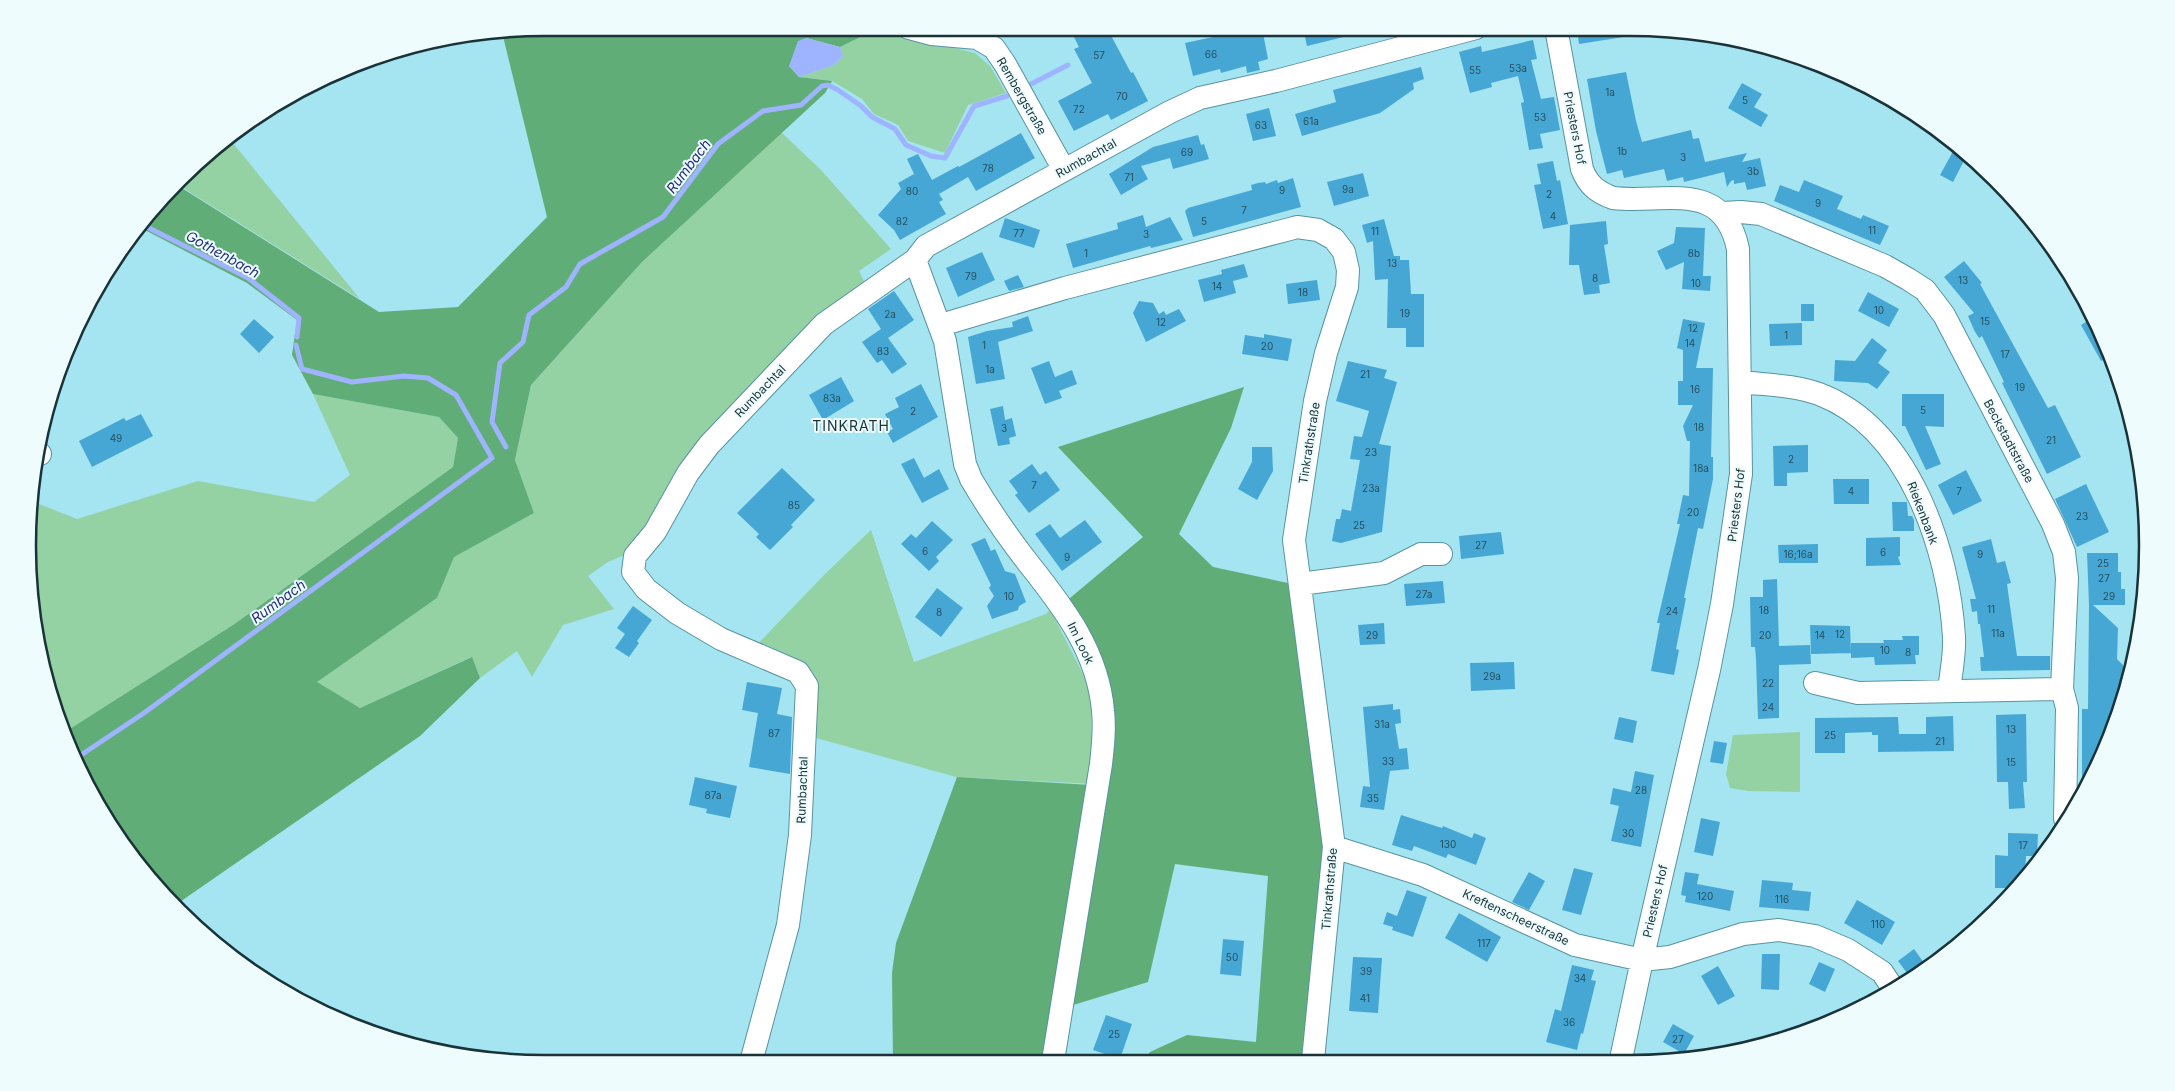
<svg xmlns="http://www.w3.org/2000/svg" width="2175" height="1091" font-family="Inter,sans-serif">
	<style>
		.green { fill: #94d2a3 }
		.forest { fill: #61ad77 }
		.water { fill: #9eb4ff }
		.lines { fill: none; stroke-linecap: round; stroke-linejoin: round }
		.stream { stroke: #9eb4ff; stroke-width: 5 }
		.building { fill: #47a7d4 }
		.minor-casing { stroke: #5794a0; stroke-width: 24 }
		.minor { stroke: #fff; stroke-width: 22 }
		.labels { text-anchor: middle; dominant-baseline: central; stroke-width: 4; stroke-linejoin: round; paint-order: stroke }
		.number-label { font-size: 10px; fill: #24505f }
		.street-label { font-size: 12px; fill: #193338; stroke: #effcfe }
		.water-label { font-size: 14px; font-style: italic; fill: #232d81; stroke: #effcfe }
		.neighbourhood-label { font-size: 14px; letter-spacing: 1px; fill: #193338; stroke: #effcfe }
		.rim { fill: none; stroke: #193338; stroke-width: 2.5 }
	</style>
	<rect width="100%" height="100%" fill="#a5e4f1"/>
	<path class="green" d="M878 29 975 53 990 66 1006 93 968 105 945 153 908 141 898 125 874 114 862 99 832 81 799 77 834 65 843 56 840 47Z
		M781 132 821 170 891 249 859 271 865 283 816 318 634 551 608 562 588 576 614 609 563 625 532 677 517 651 480 678 471 657 360 708 316 682 437 598 453 557 534 513 515 460 531 385 642 262Z
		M228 137 360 299 177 184Z
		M313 394 439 417 458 438 453 467 233 625 65 732C58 715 51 698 46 681 27 623 25 535 33 475L42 479 34 502 77 519 198 481 314 502 350 475Z
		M871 530 914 662 1046 614 1050 609 1091 690 1092 784 956 777 809 736V682L751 651 825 574Z
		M1800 732V792L1748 791 1730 788 1726 774 1733 735Z"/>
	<path class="forest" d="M546 28H879L840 47 806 38 789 66 799 77 832 81 825 93 642 262 531 385 515 460 534 513 454 557 437 598 317 682 360 708 472 657 480 678 420 736 174 906 134 861 81 774 65 732 233 625 453 467 458 438 439 417 313 394 292 355 297 320 247 283 139 227 156 204 177 185 379 312 458 307 547 217 502 32Z
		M1244 387 1231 428 1179 534 1213 567 1288 583 1323 827 1322 867 1305 1060 1144 1061 1150 1052 1187 1035 1256 1042 1268 876 1175 864 1148 982 1070 1006 1108 708 1064 603 1143 537 1058 447Z
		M957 777 1091 785 1052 1061H893L892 973 896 943Z"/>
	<path class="water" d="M806 38 840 47 843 56 834 65 799 77 789 66 798 41Z"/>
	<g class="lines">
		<path class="stream" d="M1031 84 1068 65
			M141 224 248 278 299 318 297 337
			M506 447 492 422 500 363 523 342 529 315 566 287 580 264 663 217 718 144 763 111 801 105 822 86 828 85 838 90 861 106 872 117 895 129 906 145 931 156 945 158 974 106 1007 96
			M75 759 144 713 492 458 456 395 428 378 404 376 352 382 302 369 296 345"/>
	</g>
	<path class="building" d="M1092 28H1107L1131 73 1133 72 1148 101 1111 120 1108 114 1074 131 1058 101 1092 83 1074 49 1079 47 1074 37Z
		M1255 28H1262L1268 59 1258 62 1260 70 1247 73 1246 66 1221 73 1220 69 1193 76 1185 43Z
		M1303 28H1360V33L1307 46Z
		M1577 29H1629L1630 36 1579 44Z
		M1533 40 1537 59 1531 60 1541 99 1554 97 1560 130 1540 134 1543 148 1529 150 1521 103 1524 102 1518 76 1491 83 1492 87 1470 93 1459 52 1481 46 1482 52Z
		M1421 67 1424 79 1413 83 1414 89 1380 113 1302 136 1295 114 1336 102 1333 90Z
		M1626 72 1636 121 1642 142 1691 130 1693 139 1699 138 1705 162 1747 153 1742 162 1760 158 1766 186 1747 190 1745 182 1734 184V180L1731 181 1727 187 1724 172 1684 182 1683 177 1667 181 1664 169 1624 178 1622 170 1607 174 1596 131 1587 79Z
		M1742 83 1762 94 1754 107 1768 115 1761 127 1728 108Z
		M1269 108 1276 136 1253 141 1246 114Z
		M1021 133 1035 158 976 191 968 177 939 194 943 200 939 202 946 214 900 240 894 230 878 215 901 189 898 183 914 174 907 159 918 154 932 180 958 166 959 167Z
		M1198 135 1201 145 1204 144 1209 159 1173 169 1170 158 1141 166 1148 179 1121 195 1109 174 1153 147Z
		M1956 146 1967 155 1953 182 1940 175Z
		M1553 161 1557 181 1560 180 1568 224 1543 229 1534 185 1541 184 1537 164Z
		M1363 173 1369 196 1334 206 1327 182Z
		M1293 178 1301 207 1193 237 1185 211 1188 208 1252 190 1251 185 1258 183 1265 182 1266 184 1277 180 1278 183Z
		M1804 180 1843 196 1837 209 1861 219 1863 215 1889 226 1880 245 1774 201 1780 185 1799 192Z
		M1143 215 1146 227 1170 217 1183 240 1151 248 1150 246 1073 268 1066 244 1118 229 1117 223Z
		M1005 218 1040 230 1034 248 999 237Z
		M1384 219 1394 256H1400V260H1409L1411 294H1424V347H1406V328H1387L1388 279 1375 280 1373 241 1367 243 1362 225Z
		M1606 221 1608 244 1604 245 1610 283 1599 285 1600 293 1584 295 1579 265H1569L1570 225Z
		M1676 227 1705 228 1703 276H1711L1710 291 1682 289 1684 262 1666 270 1657 251 1674 243Z
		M982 252 995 280 958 297 946 268Z
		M1964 261 1982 283 1980 284 2048 408 2055 405 2081 457 2047 474 2002 383 2004 382 1982 336 1979 338 1974 330 1968 316 1974 313 1944 277Z
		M1244 264 1248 277 1233 281 1236 293 1204 302 1198 280 1222 274 1221 270Z
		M1018 275 1024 287 1009 291 1004 281Z
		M1317 280 1320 300 1288 304 1286 284Z
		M894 291 914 320 888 338 907 364 892 374 882 360 877 363 862 342 881 329 868 309Z
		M1868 292 1899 309 1889 327 1858 311Z
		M1139 301 1153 303 1159 314 1164 311 1166 315 1179 309 1186 321 1146 342 1133 313Z
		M1801 304H1814V321H1801Z
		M1028 316 1033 331 998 342 1005 379 976 384 968 337 987 331 1013 327 1012 322Z
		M2092 318 2110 357 2101 361 2081 325Z
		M254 319 274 337 259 353 240 334Z
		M1683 319 1705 323 1696 368H1713L1711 457H1713V479L1703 529 1698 528 1684 598H1686L1676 649 1679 650 1674 675 1651 671 1660 623H1657L1680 524H1677L1683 495 1689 496 1690 441H1687L1683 426 1693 405H1678V381H1683V350L1677 348Z
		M1802 323V345L1770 346 1769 324Z
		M1264 334 1292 339 1288 361 1242 354 1245 335 1264 338Z
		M1872 338 1887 350 1878 363 1890 372 1877 389 1868 383 1834 381 1835 360 1855 361Z
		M1049 361 1055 377 1072 370 1077 384 1059 391 1062 398 1045 404 1031 368Z
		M1348 361 1387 370 1384 378 1397 382 1379 444 1391 446 1382 532 1341 543 1332 541 1336 519H1340L1342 509 1351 511 1360 460 1350 459 1354 436 1362 437 1369 411 1336 401Z
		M841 377 854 401 823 420 809 395Z
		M921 384 938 417 893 443 887 432 893 429 885 414 899 407 895 398Z
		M1902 394H1944V427L1925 426 1941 464 1926 470 1905 426H1902Z
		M1003 406 1005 420 1012 418 1016 436 1009 438 1010 444 998 446 990 409Z
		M141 414 153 436 92 467 79 441 124 418 126 421Z
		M1808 445V472L1787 473V486H1774L1773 446Z
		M1252 447H1272L1273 471 1257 500 1238 489 1252 462Z
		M914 458 924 478 939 469 949 489 922 503 901 464Z
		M1032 464 1040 475 1046 471 1060 490 1029 513 1015 495 1018 493 1009 481Z
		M782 468 815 500 791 525 793 527 770 550 756 537 759 534 737 513Z
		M1966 470 1982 501 1953 515 1938 485Z
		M1833 479H1869V504H1834Z
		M2086 484 2109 532 2077 547 2055 499Z
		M1892 502H1907L1908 516H1912L1914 520V531H1893Z
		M1085 520 1102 542 1062 571 1035 534 1050 524 1060 538Z
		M932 521 953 540 936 557 939 561 929 571 901 544 911 534 916 538Z
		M1501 532 1504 554 1461 559 1459 536Z
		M1900 537V556L1898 557 1901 565 1866 566V538Z
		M985 538 991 551 995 549 1005 571 1015 574 1026 602 1019 606 1018 610 992 619 987 606 994 596 989 588 991 585 971 544Z
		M1991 539 1997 563 2005 561 2011 583 2007 584 2017 656H2050V670L1981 671 1980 657H1984L1980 624H1978L1977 611 1972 612 1970 599H1976L1962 547Z
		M1818 544V563H1779L1778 545Z
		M2087 553H2118V572H2121V589H2125V605H2093L2118 628 2117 659 2123 665V699L2094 774 2082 792V709H2088L2089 605Z
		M1777 579 1779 646 1810 645 1811 664 1779 665V718L1758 719 1756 659 1755 647H1751L1750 597H1763V580Z
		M1443 581 1445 603 1406 606 1404 584Z
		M937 588 963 608 941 637 915 617Z
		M633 606 652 620 637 641 639 643 629 657 615 648 625 634 617 628Z
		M1384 623 1385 644 1360 645 1358 625Z
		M1810 625 1850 626 1851 653 1811 654Z
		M1902 636H1919V655H1915L1916 664 1875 665 1874 657 1851 658V643H1884L1883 640H1903Z
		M1514 662 1515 689 1471 691 1470 663Z
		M747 682 782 688 777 714 792 717 790 774 749 767 758 713 742 710Z
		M1393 704V710L1400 709 1401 723 1395 724 1399 749 1407 748 1409 769 1390 771 1384 810 1360 807 1363 786 1370 787 1363 707Z
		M2026 714 2027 782H2023L2025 808 2009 809 2008 782H1997L1996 715Z
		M1953 716 1954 751 1878 752V735H1872V732L1845 733V753H1815V718L1898 717 1899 734H1926V717Z
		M1619 717 1637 721 1633 743 1614 739Z
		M1714 741 1727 743 1723 764 1710 762Z
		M1635 771 1654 775 1641 847 1611 841 1619 806 1610 804 1613 788 1631 792Z
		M695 777 737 786 730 818 706 813 707 809 689 805Z
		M1401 815 1442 828 1443 826 1472 838 1474 833 1486 838 1476 865 1448 854 1446 858 1414 846 1412 851 1392 845Z
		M1701 818 1720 822 1713 856 1694 852Z
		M2008 833 2038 834 2037 856H2026L2025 878 2018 888H1995V855L2008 856Z
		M1574 868 1593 873 1581 915 1562 910Z
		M1529 872 1545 881 1529 910 1512 902Z
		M1685 872 1699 874 1697 884 1734 891 1730 911 1685 902 1686 896 1681 895Z
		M1762 880 1793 883 1792 890 1811 892 1809 911 1759 907Z
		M1407 890 1427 897 1413 937 1392 930 1393 927 1383 924 1387 912 1397 916Z
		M1857 900 1895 922 1882 945 1844 923Z
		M1459 913 1501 937 1487 962 1445 938Z
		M1223 939 1244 941 1241 976 1220 974Z
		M1914 949 1927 967 1910 977 1898 961Z
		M1762 954H1780L1779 990 1761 989Z
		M1353 957 1382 958 1378 1013 1349 1011Z
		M1819 962 1835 969 1825 992 1809 984Z
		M1572 965 1594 970 1591 980 1596 981 1583 1034 1581 1033 1577 1050 1546 1042 1555 1009 1561 1011Z
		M1718 966 1735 996 1718 1005 1701 976Z
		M1106 1015 1132 1024 1120 1059 1093 1050Z
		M1673 1024 1694 1036 1684 1054 1663 1042Z"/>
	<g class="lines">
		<g class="minor-casing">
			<path id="minor" d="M909 28 931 34 977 38 994 48 1005 64 1064 170
				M1556 28 1582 169C1588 185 1597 192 1613 198 1666 204 1723 178 1738 249L1741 474 1722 604 1709 670 1642 960 1621 1059
				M1722 213 1741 212 1761 214 1885 266 1908 279 1925 290 1944 315 2053 524 2064 552 2067 578 2062 689 2067 708 2065 819
				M915 260 945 341 965 464 971 479C988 508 1008 537 1029 564 1064 608 1098 652 1103 711 1105 729 1103 746 1101 764L1053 1061
				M941 325 1065 288 1290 229 1297 227 1318 230 1334 239 1344 252 1348 270 1347 287 1326 353 1315 401 1294 540 1334 847 1313 1060
				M1741 382C1767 385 1795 385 1819 394 1909 428 1949 550 1954 637 1955 654 1951 673 1949 690
				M36 453 40 454
				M1300 584 1384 573 1421 554H1441
				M1815 683 1858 693 2062 689
				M1334 847 1423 875 1575 945 1642 960 1670 957 1743 934 1779 930 1815 936 1848 950 1882 972 1892 987
				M751 1062 788 925 800 835 807 686 798 672 721 639 677 613 646 589 633 572 635 556 655 532 688 473 709 445 824 324 915 260 926 246 1170 112 1200 98 1276 81 1476 28"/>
		</g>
		<use href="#minor" class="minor"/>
	</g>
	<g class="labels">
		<g class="number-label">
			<text x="1211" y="54">66</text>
			<text x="1099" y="55">57</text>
			<text x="1518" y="68">53a</text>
			<text x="1475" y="70">55</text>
			<text x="1610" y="92">1a</text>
			<text x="1122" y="96">70</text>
			<text x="1745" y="100">5</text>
			<text x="1079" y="109">72</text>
			<text x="1540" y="117">53</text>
			<text x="1311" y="121">61a</text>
			<text x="1261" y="125">63</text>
			<text x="1622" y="151">1b</text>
			<text x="1187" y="152">69</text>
			<text x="1683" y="157">3</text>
			<text x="988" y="168">78</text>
			<text x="1753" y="171">3b</text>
			<text x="1129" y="177">71</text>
			<text x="1348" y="189">9a</text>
			<text x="1282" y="190">9</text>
			<text x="912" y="191">80</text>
			<text x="1549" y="194">2</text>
			<text x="1818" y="203">9</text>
			<text x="1244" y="210">7</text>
			<text x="1553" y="216">4</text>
			<text x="902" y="221">82</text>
			<text x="1204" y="221">5</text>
			<text x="1872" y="230">11</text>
			<text x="1375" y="231">11</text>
			<text x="1019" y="233">77</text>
			<text x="1146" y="234">3</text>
			<text x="1086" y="253">1</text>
			<text x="1694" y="253">8b</text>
			<text x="1392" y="263">13</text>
			<text x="971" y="276">79</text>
			<text x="1595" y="278">8</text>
			<text x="1963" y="280">13</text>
			<text x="1696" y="283">10</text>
			<text x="1217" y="286">14</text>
			<text x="1303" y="292">18</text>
			<text x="1879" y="310">10</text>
			<text x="1405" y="313">19</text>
			<text x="890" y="314">2a</text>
			<text x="1985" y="321">15</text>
			<text x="1161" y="322">12</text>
			<text x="1693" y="328">12</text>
			<text x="1786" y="335">1</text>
			<text x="1690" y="343">14</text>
			<text x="984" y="345">1</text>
			<text x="1267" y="346">20</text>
			<text x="883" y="351">83</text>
			<text x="2005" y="354">17</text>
			<text x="990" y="369">1a</text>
			<text x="1365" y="374">21</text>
			<text x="2020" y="387">19</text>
			<text x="1695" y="389">16</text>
			<text x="832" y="398">83a</text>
			<text x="1923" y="410">5</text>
			<text x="913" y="411">2</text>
			<text x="1699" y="427">18</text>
			<text x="1004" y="428">3</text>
			<text x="116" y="438">49</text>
			<text x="2051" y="440">21</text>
			<text x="1371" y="452">23</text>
			<text x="1791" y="459">2</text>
			<text x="1701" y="468">18a</text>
			<text x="1034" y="485">7</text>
			<text x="1371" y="488">23a</text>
			<text x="1851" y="491">4</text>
			<text x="1959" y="491">7</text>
			<text x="794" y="505">85</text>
			<text x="1693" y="512">20</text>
			<text x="2082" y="516">23</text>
			<text x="1359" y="525">25</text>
			<text x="1481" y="545">27</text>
			<text x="925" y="551">6</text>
			<text x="1883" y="552">6</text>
			<text x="1798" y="554">16;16a</text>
			<text x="1980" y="554">9</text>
			<text x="1067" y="557">9</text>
			<text x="2103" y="563">25</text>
			<text x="2104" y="578">27</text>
			<text x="1424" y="594">27a</text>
			<text x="1009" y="596">10</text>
			<text x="2109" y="596">29</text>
			<text x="1991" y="609">11</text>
			<text x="1764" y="610">18</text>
			<text x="1672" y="611">24</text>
			<text x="939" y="612">8</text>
			<text x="1998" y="633">11a</text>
			<text x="1840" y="634">12</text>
			<text x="1372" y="635">29</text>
			<text x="1765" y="635">20</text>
			<text x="1820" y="635">14</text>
			<text x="1885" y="650">10</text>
			<text x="1908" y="652">8</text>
			<text x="1492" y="676">29a</text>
			<text x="1768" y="683">22</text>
			<text x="1768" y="707">24</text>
			<text x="1382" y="724">31a</text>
			<text x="2011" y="729">13</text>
			<text x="774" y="733">87</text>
			<text x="1830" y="735">25</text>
			<text x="1940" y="741">21</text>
			<text x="1388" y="761">33</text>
			<text x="2011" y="762">15</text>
			<text x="1641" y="790">28</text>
			<text x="713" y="795">87a</text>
			<text x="1373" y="798">35</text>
			<text x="1628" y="833">30</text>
			<text x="1448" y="844">130</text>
			<text x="2023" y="845">17</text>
			<text x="1705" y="896">120</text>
			<text x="1782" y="899">116</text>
			<text x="1878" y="924">110</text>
			<text x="1484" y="943">117</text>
			<text x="1232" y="957">50</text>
			<text x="1366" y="971">39</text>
			<text x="1580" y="978">34</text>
			<text x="1365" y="998">41</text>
			<text x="1569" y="1022">36</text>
			<text x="1114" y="1034">25</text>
			<text x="1678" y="1039">27</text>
		</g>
		<g class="street-label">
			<text transform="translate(1022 96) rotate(60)">Rembergstraße</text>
			<text transform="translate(1575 128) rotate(79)">Priesters Hof</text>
			<text transform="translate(1086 158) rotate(-29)">Rumbachtal</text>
			<text transform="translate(760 391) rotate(-46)">Rumbachtal</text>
			<text transform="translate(2009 441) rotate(62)">Beckstadtstraße</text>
			<text transform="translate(1309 443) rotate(-81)">Tinkrathstraße</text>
			<text transform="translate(1736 505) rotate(-83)">Priesters Hof</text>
			<text transform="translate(1923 513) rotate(69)">Riekenbank</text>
			<text transform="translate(1081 643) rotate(64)">Im Look</text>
			<text transform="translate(802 790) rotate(-88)">Rumbachtal</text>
			<text transform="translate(1329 889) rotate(-85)">Tinkrathstraße</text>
			<text transform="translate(1655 901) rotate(-77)">Priesters Hof</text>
			<text transform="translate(1516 917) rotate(25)">Kreftenscheerstraße</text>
		</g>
		<g class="water-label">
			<text transform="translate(688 166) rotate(-53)">Rumbach</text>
			<text transform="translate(223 254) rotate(29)">Gothenbach</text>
			<text transform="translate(278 601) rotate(-36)">Rumbach</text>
		</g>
		<g class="neighbourhood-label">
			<text x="851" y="425">TINKRATH</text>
		</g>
	</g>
	<path d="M0 0H2175V1091H0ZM545 36H1630A509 509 0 0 1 2139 545V546A509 509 0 0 1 1630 1055H545A509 509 0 0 1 36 546V545A509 509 0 0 1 545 36Z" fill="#effcfe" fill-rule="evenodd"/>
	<path class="rim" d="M545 36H1630A509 509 0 0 1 2139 545V546A509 509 0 0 1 1630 1055H545A509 509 0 0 1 36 546V545A509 509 0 0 1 545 36Z"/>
</svg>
